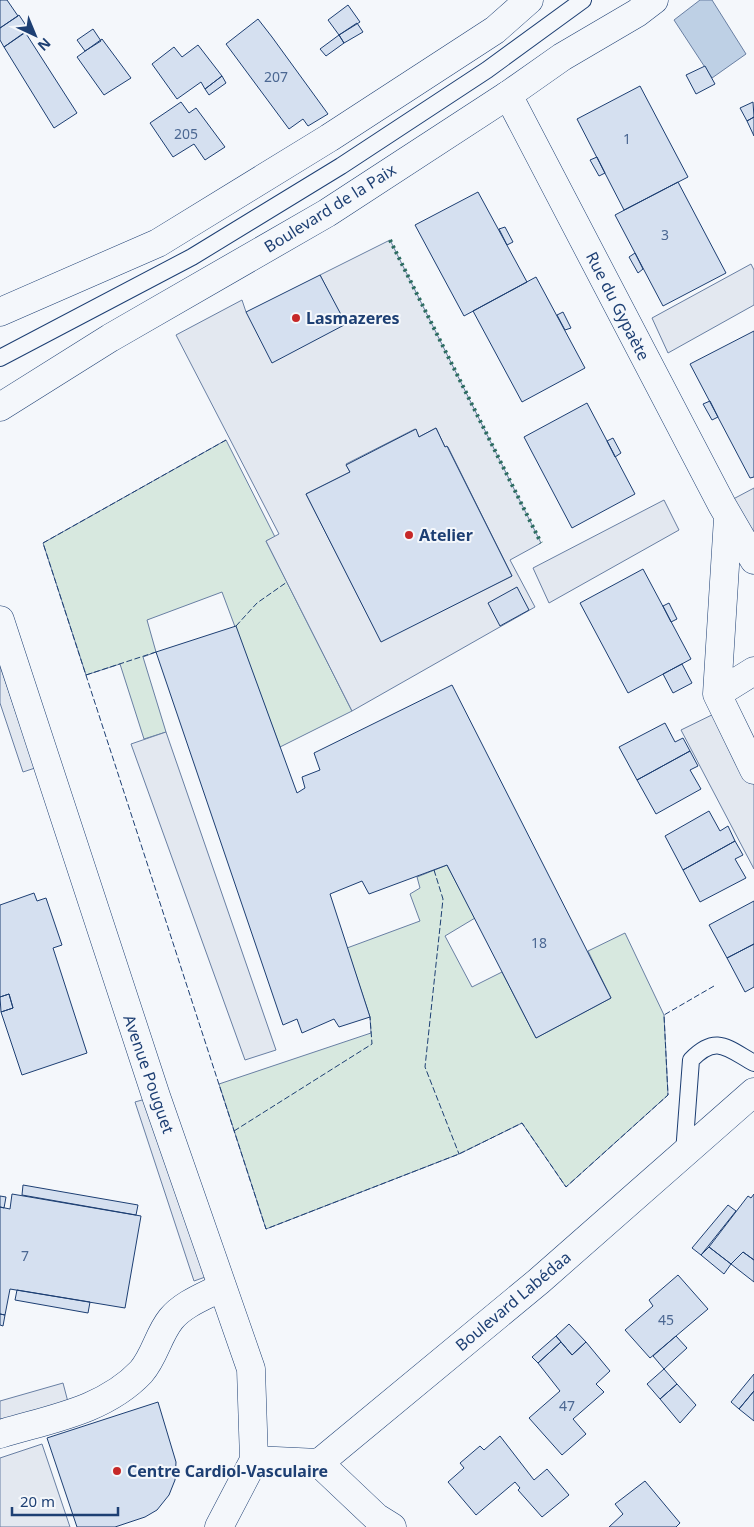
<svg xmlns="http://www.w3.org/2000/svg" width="754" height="1527" font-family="'Noto Sans',sans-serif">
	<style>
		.green { fill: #d7e8df; stroke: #687fa3 }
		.parking { fill: #e3e8f0; stroke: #687fa3; fill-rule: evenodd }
		.water { fill: #bed0e5; stroke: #687fa3 }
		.building { fill: #d5e0f0; stroke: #1d3f73 }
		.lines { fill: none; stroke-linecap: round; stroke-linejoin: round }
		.lane-casing { stroke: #1d3f73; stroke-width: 18 }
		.street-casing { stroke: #1d3f73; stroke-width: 29 }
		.secondary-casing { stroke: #1d3f73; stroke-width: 29 }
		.lane { stroke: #f4f7fb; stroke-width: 16 }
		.street { stroke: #f4f7fb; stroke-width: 28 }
		.secondary { stroke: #f4f7fb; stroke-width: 28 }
		.hedge { stroke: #2c6c60; stroke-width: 4; stroke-dasharray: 2.5 4; stroke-linecap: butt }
		.fence { stroke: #1d3f73; stroke-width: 1; stroke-dasharray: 6 2.5; stroke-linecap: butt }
		.poi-dot { fill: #c62828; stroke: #f4f7fb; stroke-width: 2 }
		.labels { text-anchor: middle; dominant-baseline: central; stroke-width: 4; stroke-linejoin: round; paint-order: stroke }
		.number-label { font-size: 14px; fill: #4b6792 }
		.street-label { font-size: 16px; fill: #1d3f73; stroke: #f4f7fb }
		.poi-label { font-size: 16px; font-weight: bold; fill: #1d3f73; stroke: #f4f7fb; text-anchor: start }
	</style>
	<rect width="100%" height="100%" fill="#f4f7fb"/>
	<path class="green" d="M226 440 275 537 266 541 352 711 280 747 222 592 147 620 156 652 143 657 166 732 144 739 120 664 86 675 43 543Z
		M447 865 475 918 445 936 472 987 502 972 536 1038 611 998 588 951 625 933 664 1015 668 1095 566 1187 522 1123 459 1154 266 1229 219 1084 371 1033 370 1017 347 948 420 921 410 894 420 888 417 877Z"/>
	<path class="parking" d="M390 240 541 543 510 560 535 607 352 711 266 541 279 534 176 335 242 300 246 312 345 324 320 275ZM436 428 445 447H448L512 576 381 641 306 494 350 472 346 464 415 429 419 437Z
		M751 264 754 270V305L668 353 652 318Z
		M754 488V560L722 505Z
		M664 500 679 530 549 603 533 568Z
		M0 666 35 768 23 772 0 703Z
		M724 709 754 770V869L681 730Z
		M166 732 276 1050 245 1060 131 744Z
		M156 1096 211 1275 194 1281 135 1102Z
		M63 1383 68 1402 0 1420V1401Z
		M42 1444 70 1527H0V1458Z"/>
	<path class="water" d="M700 0H712L746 54 712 78 674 20Z"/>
	<path class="building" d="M0 0H7L18 16 0 28Z
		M348 5 360 22 339 35 328 20Z
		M19 15 29 30 4 47 0 40V28Z
		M258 19 272 37 328 114 308 126 303 119 289 129 226 44Z
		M357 23 363 32 344 43 339 35Z
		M93 29 101 41 85 51 77 40Z
		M25 32 77 113 54 128 4 47Z
		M339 35 344 43 326 56 320 49Z
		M102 39 131 78 104 95 77 57Z
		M198 45 222 76 205 89 201 82 177 99 152 64 174 47 182 57Z
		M705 66 715 84 696 94 686 75Z
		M222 76 226 83 209 95 205 89Z
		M640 86 688 177 624 210 577 119Z
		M181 102 189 113 196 108 225 147 205 160 194 144 173 157 150 123Z
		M753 102 754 117 747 121 740 108Z
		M754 117V136L747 121Z
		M597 157 605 173 599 176 590 160Z
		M678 182 726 273 663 306 615 215Z
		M478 192 527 282 464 316 415 225Z
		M505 227 513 242 507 245 499 229Z
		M635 253 643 269 638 273 629 257Z
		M320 275 346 324 272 363 246 312Z
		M536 277 585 368 522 402 473 311Z
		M563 312 571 328 565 330 557 315Z
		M754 331V477L750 478 690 364Z
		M710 401 718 417 712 420 703 404Z
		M587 403 635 494 572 528 524 437Z
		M436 428 445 447 447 446 512 576 381 642 306 494 350 472 346 465 416 429 419 437Z
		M613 438 621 453 615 457 607 441Z
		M643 569 691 659 628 693 580 603Z
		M517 587 529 610 500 626 488 603Z
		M669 603 677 619 671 622 663 606Z
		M236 626 297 793 305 788 302 777 320 770 314 753 452 685 611 998 536 1038 447 865 369 894 362 881 330 894 370 1017 339 1027 334 1019 302 1033 297 1019 283 1025 156 652Z
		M682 664 692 683 673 693 663 674Z
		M665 723 675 742 683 738 690 751 637 780 619 747Z
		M690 751 698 766 690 770 701 789 656 814 637 780Z
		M709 811 720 831 728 826 735 841 683 870 665 836Z
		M735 841 743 855 735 859 746 878 700 902 683 870Z
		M34 893 37 901 46 898 62 945 53 948 87 1053 22 1075 1 1012 13 1008 9 994 0 997V905Z
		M754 901V944L727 958 709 925Z
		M754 944V987L745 992 727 958Z
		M9 994 13 1008 1 1012 0 997Z
		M23 1185 138 1205 136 1215 22 1195Z
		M12 1194 141 1216 125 1308 10 1289 5 1315 0 1314V1207L10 1209Z
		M754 1194V1260L743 1252 731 1264 709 1247 748 1196 751 1198Z
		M0 1196 6 1197 4 1208 0 1207Z
		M728 1205 736 1211 701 1255 692 1248Z
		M709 1247 731 1264 724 1274 701 1255Z
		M743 1252 754 1260V1282L731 1264Z
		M678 1275 708 1309 650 1358 625 1330 653 1306 649 1300Z
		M17 1290 90 1302 88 1313 15 1300Z
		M0 1314 5 1315 3 1326 0 1325Z
		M569 1324 586 1342 572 1355 556 1336Z
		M556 1336 561 1342 538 1363 532 1357Z
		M676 1336 687 1348 664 1369 653 1356Z
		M561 1342 572 1355 586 1342 610 1371 596 1384 604 1392 573 1419 586 1434 562 1455 529 1418 560 1391 538 1363Z
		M664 1369 677 1384 660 1399 647 1384Z
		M754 1374V1391L739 1409 731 1402Z
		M677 1384 696 1405 680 1423 660 1399Z
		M754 1391V1421L739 1409Z
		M158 1402 176 1462 175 1480 169 1495 157 1510 145 1517 115 1527H77L47 1438Z
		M500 1436 534 1480 547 1469 569 1495 542 1517 518 1490 520 1488 515 1482 476 1515 448 1482 464 1468 460 1463 480 1446 484 1450Z
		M645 1481 680 1523 676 1527H609L623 1514 615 1504Z"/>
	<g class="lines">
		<g class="lane-casing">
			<path id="lane" d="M0 358 192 257 341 166 487 70 583 0
				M684 1153 691 1060C716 1034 727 1048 754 1063"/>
		</g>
		<g class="street-casing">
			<path id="street" d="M508 95 722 505 754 560
				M728 518 717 694 754 770
				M0 620 156 1096 251 1369 254 1460 219 1527
				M717 694 754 671
				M0 1434C49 1419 104 1411 141 1372 155 1356 158 1335 171 1319 183 1304 205 1296 222 1287
				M254 1460 319 1463 539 1281 754 1092
				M319 1463 376 1517 392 1527"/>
		</g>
		<g class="secondary-casing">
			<path id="secondary" d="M0 312 158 243 329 138 495 30 529 0
				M0 407 110 338 327 213 508 95 562 57 637 13 654 0"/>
		</g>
		<use href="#lane" class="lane"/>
		<use href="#street" class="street"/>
		<use href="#secondary" class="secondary"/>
		<path class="hedge" d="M390 240 541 543"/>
		<path class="fence" d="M226 440 43 543 266 1229 459 1154 522 1123 566 1187 668 1095 664 1015 714 986
			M236 626 257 603 287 582
			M86 675 156 652
			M434 870 443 899 425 1067 459 1154
			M234 1131 372 1044 370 1017"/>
	</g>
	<g class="poi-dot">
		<circle cx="296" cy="318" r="5"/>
		<circle cx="409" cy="535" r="5"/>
		<circle cx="117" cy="1471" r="5"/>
	</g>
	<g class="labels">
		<g class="number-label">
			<text x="276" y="76">207</text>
			<text x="186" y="133">205</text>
			<text x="627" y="138">1</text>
			<text x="665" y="234">3</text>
			<text x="539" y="942">18</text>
			<text x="25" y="1255">7</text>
			<text x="666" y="1319">45</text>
			<text x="567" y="1405">47</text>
		</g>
		<g class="street-label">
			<text transform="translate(330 208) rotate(-32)">Boulevard de la Paix</text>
			<text transform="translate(618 306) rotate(63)">Rue du Gypaète</text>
			<text transform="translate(149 1074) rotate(71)">Avenue Pouguet</text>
			<text transform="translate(513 1301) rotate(-40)">Boulevard Labédaa</text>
		</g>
		<g class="poi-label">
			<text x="306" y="318">Lasmazeres</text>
			<text x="419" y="535">Atelier</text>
			<text x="127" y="1471">Centre Cardiol-Vasculaire</text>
		</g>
	</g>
	<g transform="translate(35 35) rotate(136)" stroke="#f4f7fb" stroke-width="4" paint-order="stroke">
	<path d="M0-4L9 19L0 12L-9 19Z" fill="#1d3f73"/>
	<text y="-8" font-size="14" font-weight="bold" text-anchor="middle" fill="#1d3f73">N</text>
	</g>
	<path d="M12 1507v8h106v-8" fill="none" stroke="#1d3f73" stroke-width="2.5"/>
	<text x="20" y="1507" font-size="15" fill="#1d3f73" stroke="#f4f7fb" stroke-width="4" paint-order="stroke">20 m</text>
</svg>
